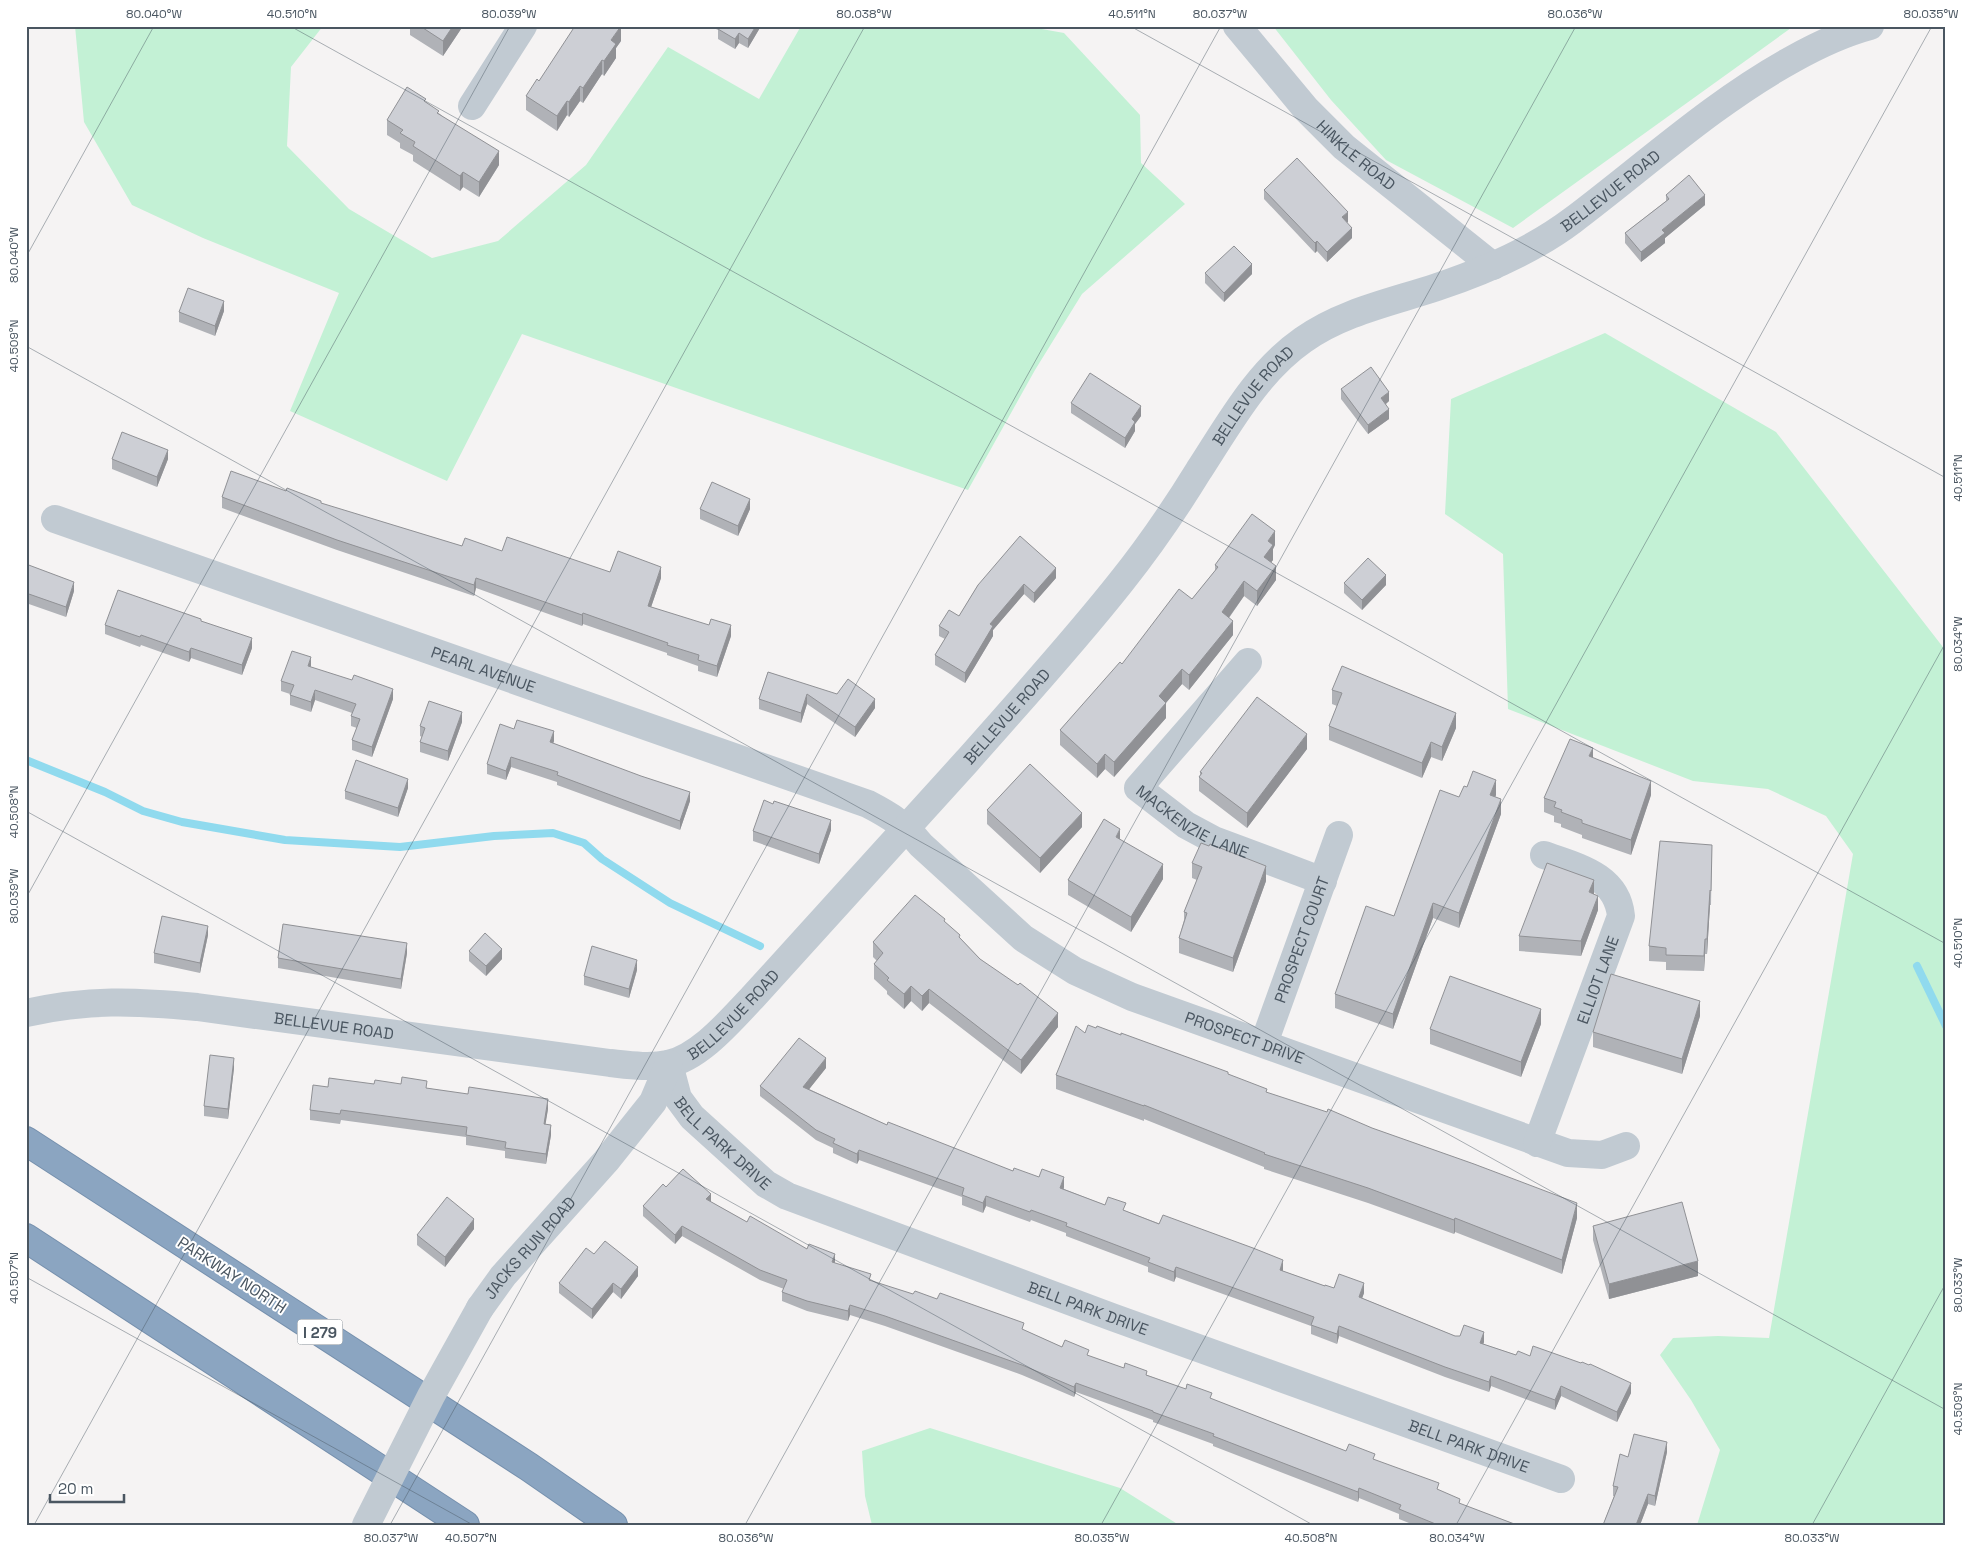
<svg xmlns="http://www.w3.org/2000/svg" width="1972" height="1551" font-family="'Space Grotesk',sans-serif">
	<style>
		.green { fill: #c3f1d5 }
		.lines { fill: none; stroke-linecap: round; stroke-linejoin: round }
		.stream { stroke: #90daee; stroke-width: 8 }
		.motorway-casing { stroke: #7690ad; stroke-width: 30 }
		.minor { stroke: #c1cad2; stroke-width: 28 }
		.tertiary { stroke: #c1cad2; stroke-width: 28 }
		.motorway { stroke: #8ba5c1; stroke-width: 28 }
		.tertiary-bridge { stroke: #c1cad2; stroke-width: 28 }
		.wall { fill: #b0b2b7 }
		.shaded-wall { fill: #909195 }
		.building { fill: #cdcfd5; stroke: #909195 }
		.ticks { fill: none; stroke: #4a5661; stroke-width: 1; stroke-opacity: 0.45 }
		.labels { text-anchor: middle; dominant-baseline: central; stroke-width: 4; stroke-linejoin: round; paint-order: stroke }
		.shield { fill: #fff; stroke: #808990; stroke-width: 1 }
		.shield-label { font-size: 15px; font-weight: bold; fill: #4a5661 }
		.street-label { font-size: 16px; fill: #4a5661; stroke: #fff }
		.neatline { fill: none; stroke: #4a5661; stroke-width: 2 }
		.ticks-label { font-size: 12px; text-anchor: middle; fill: #4a5661 }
	</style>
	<rect width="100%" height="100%" fill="#f5f3f3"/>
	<path class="green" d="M75 26H323L291 67 287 146 349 209 432 258 498 241 586 165 668 47 759 99 801 26H1025L1064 33 1140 115 1141 163 1185 204 1082 294 1035 370 968 490 522 334 447 481 290 411 339 293 203 238 132 205 84 122Z
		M1273 26H1798L1791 28 1513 228 1386 160 1331 100Z
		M1605 333 1776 432 1946 651V1525H1697L1720 1450 1691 1400 1660 1355 1673 1338 1718 1336 1769 1338 1853 854 1826 816 1768 789 1693 781 1508 709 1503 554 1445 514 1451 399Z
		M930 1428 1120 1488 1179 1525H872L865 1496 862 1451Z"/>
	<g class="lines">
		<path class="stream" d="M26 760 105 792 143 811 182 822 285 840 400 847 494 836 553 833 584 843 602 859 670 903 760 946
			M1917 966 1946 1026"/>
		<g class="motorway-casing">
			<path id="motorway" d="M26 1141 529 1467 613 1525
				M26 1238 465 1525"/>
		</g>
		<g class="minor">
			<path id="s1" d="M1237 26 1306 109 1344 147 1493 266"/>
			<path d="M472 106 523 26"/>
			<path id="s2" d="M55 519 868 804C891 816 904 824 921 845L1023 938 1075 971 1132 997 1568 1153 1602 1155 1626 1146"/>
			<path id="s3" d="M1248 662 1138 788 1186 825 1214 840 1323 881"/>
			<path id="s4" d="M1264 1043 1339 835"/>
			<path id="s5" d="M669 1064 678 1098 692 1117 766 1184 787 1196 1112 1317 1561 1479"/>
			<path id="s6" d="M1537 1143 1621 916C1617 875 1577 867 1544 855"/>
		</g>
		<g class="tertiary">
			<path id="s7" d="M26 1013C88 999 135 1001 197 1007L610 1063C629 1065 649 1068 668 1064 700 1057 730 1021 752 998 824 919 896 840 967 761 1019 702 1072 644 1121 582 1149 547 1175 509 1199 470 1229 424 1257 372 1303 340 1342 312 1392 302 1437 287 1485 271 1532 251 1573 220 1646 165 1713 103 1793 59 1818 45 1844 33 1870 26"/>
			<path id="s8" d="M480 1308 503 1276 606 1161 653 1102 669 1064"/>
		</g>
		<use href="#motorway" class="motorway"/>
		<path class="tertiary-bridge" d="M366 1525 431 1396 480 1308"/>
	</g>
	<path class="wall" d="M410 26H463L443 56 410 35Z
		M714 26H761L748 48 739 43 735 49 718 39V30L714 28Z
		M621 41 616 48V58L604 76 602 74 583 103 580 101 569 117 567 115 557 131 526 110V96L539 81Z
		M426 102 499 165 479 197 463 187 460 191 413 161V155L400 148V143L387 135V120Z
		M1264 190 1348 222H1347L1352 238 1327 262 1317 251 1315 253 1264 199Z
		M1666 195 1705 205 1665 238V243L1641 262 1625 243V233L1666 201Z
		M1205 273 1252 274 1224 302 1205 283Z
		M224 311 215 336 179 322V312Z
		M1341 389 1389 401 1386 404 1389 419 1368 434 1341 399Z
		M1071 403 1141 416 1135 424V431L1125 448 1071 413Z
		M112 459H168L157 487 112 469Z
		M222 497 321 504 462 546 502 551 610 572 661 578 651 607 731 636 717 677 698 671V666L667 655V653L583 624 582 626 476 588 474 596 337 550 222 508Z
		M700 509H750L738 536 700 519Z
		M1275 545 1273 549V560L1271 562 1276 580 1257 606 1244 596 1229 618 1233 635 1189 690 1182 684 1166 703V718L1114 777 1105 769 1097 778 1060 745V730L1122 664 1192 599 1215 571V565Z
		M26 564 74 591 66 617 26 603Z
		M1056 578 1034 603 1024 594 993 630V636L965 683 935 665V655L945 639 939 636V626L959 616 978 585Z
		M1344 583 1386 585 1362 610 1344 593Z
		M201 621 252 648 242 675 191 658 189 662 141 645 140 647 105 634V625Z
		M311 667 393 699 372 757 352 750V740L357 728 351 726V716L352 713 315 700 311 712 290 705V694L281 691V681Z
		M768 672 875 708 855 737 807 704 801 723 759 709V699Z
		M1332 690 1456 728 1442 761 1431 757 1422 778 1329 740V726L1337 706 1332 704Z
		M462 722 448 761 420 752V742L422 737 420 736V726Z
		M514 729 554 741 553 743 690 801 680 830 557 785V782L511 767 506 780 487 774V764Z
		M1307 749 1247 828 1199 791V777L1200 775V772Z
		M1593 758 1651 795 1631 855 1582 838V835L1561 827V824L1554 822V816L1544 812V798Z
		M408 788 398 817 345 799V791Z
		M1496 795 1495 797 1501 814 1459 928 1433 918 1393 1029 1335 1008V994L1394 916 1459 797Z
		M987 810 1082 827 1040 873 987 824Z
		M831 830 819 864 753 841V831Z
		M1120 839 1163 879 1131 932 1068 895V880Z
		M1712 845 1711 905H1710L1707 954H1705L1704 971 1666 970V962L1649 961V946Z
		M1192 863 1266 881 1233 972 1179 953V938L1184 920V912L1197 880 1192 878Z
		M1594 894 1598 910 1581 956 1519 951V936Z
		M945 922 980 959 1058 1027 1021 1074 929 1003 922 1011 911 1001 904 1009 887 994V991L874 979V964L877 961 873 957V942Z
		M208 935 200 973 154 963V953Z
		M469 951 502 959 486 976 469 961Z
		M407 953 401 989 278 968V958Z
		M637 970 629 998 584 985V976Z
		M1700 1016 1682 1074 1593 1047V1032Z
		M1541 1024 1521 1077 1430 1044V1029Z
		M1085 1033 1121 1035 1228 1074 1267 1093 1577 1218 1562 1274 1455 1232 1454 1234 1368 1203 1264 1169V1167L1144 1119V1121L1056 1089V1075Z
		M234 1068 228 1119 204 1116V1106Z
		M826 1068 809 1089 887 1125 1013 1171 1064 1187V1189L1105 1205 1126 1211 1283 1270V1271L1325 1286 1364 1293 1362 1298 1455 1336 1484 1342 1483 1344 1631 1393 1617 1422 1561 1396 1555 1410 1491 1386 1489 1392 1445 1377 1339 1336 1337 1344 1311 1334V1326L1176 1277 1174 1282 1148 1272V1267L1066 1236V1233L1031 1220 1030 1222 986 1206 983 1213 962 1205V1197L859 1160 857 1164 833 1153V1148L816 1140 760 1096V1086Z
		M374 1084 427 1088 548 1109 545 1124 551 1135 546 1164 505 1158V1151L466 1145V1137L341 1120 340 1124 310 1120V1110L328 1087Z
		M666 1187 711 1202 747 1222 807 1249 871 1281 1024 1330 1062 1347 1124 1368 1147 1375 1212 1399 1346 1451 1375 1460 1439 1490 1460 1504 1517 1525H1414L1399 1519V1514L1359 1498 1358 1502 1213 1446V1444L1153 1422V1420L1076 1392 1074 1397 1022 1375 885 1326 850 1315 848 1321 807 1311 782 1301V1292L784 1289 760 1280 682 1236 675 1244 643 1216V1206Z
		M1593 1226 1698 1276 1609 1299 1593 1240Z
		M474 1229 445 1267 417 1245V1235Z
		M594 1254 638 1276 621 1299 613 1292 592 1319 559 1293V1283Z
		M1667 1452 1655 1506 1648 1504 1640 1525H1603L1614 1496H1613V1486L1628 1457Z"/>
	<path class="shaded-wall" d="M453 26H463L443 56V41Z
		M621 26V41L616 48V58L604 76V61L611 40Z
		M756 26H761L748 48V39Z
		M739 33V43L735 49V39Z
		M602 60V74L583 103V88Z
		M580 86V101L569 117V102Z
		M567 101V115L557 131V116Z
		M499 151V165L479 197V182Z
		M463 172V187L460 191V176Z
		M1705 195V205L1665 238V243L1641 262V252L1662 230Z
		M1348 212V222L1342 227V217Z
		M1352 228V238L1327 262V252Z
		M1317 241V251L1315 253V243Z
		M1252 264V274L1224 302V293Z
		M224 301V311L215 336V326Z
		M1389 392V401L1381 408V398Z
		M1141 406V416L1135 424V431L1125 448V438L1132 419Z
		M1389 409V419L1368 434V425Z
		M168 450V459L157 487V477Z
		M750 499V509L738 536V526Z
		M1275 531V545L1273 549V560L1264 572V557L1268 541Z
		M1276 566V580L1257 606V591Z
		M661 567V578L648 616V606Z
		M1056 568V578L1034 603V593Z
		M1386 575V585L1362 610V600Z
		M476 578V588L474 596V585Z
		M1244 581V596L1222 627V612Z
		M74 582V591L66 617V607Z
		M1024 584V594L993 630V636L965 683V673L990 624Z
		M583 613V624L582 626V615Z
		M1233 621V635L1189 690V675Z
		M731 625V636L717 677V666Z
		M252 638V648L242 675V665Z
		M191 648V658L189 662V652Z
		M311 657V667L308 666Z
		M1182 669V684L1159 711V696Z
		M393 689V699L372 757V747Z
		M315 690V700L311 712V702Z
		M807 694V704L801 723V713Z
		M875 699V708L855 737V727Z
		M1166 703V718L1114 777V762Z
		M462 712V722L448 761V751Z
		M1456 713V728L1442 761V747Z
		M554 731V741L550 752V742Z
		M1307 734V749L1247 828V813Z
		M1431 742V757L1422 778V763Z
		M1593 748V763L1589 756Z
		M1105 754V769L1097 778V764Z
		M511 757V767L506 780V771Z
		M408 779V788L398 817V808Z
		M1496 780V795L1490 810V795Z
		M1651 781V795L1631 855V840Z
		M690 792V801L680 830V821Z
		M1501 799V814L1459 928V913Z
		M1082 813V827L1040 873V858Z
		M831 820V830L819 864V854Z
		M1120 829V844L1116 837Z
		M1163 864V879L1131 932V917Z
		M1266 866V881L1233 972V958Z
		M1594 880V895L1589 892Z
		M1710 890V905L1707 954V939Z
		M1598 896V910L1581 956V941Z
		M1433 903V918L1393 1029V1014Z
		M208 926V935L200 973V963Z
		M1705 939V954L1704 971V956Z
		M407 943V953L401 989V979Z
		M502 949V959L486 976V966Z
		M637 960V970L629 998V989Z
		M911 986V1001L904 1009V994Z
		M929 989V1003L922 1011V996Z
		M1700 1001V1016L1682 1074V1059Z
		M1541 1009V1024L1521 1077V1062Z
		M1058 1013V1027L1021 1074V1060Z
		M234 1058V1068L228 1119V1109Z
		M826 1058V1068L803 1097V1087Z
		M548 1099V1109L544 1134V1124Z
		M551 1125V1135L546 1164V1154Z
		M859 1150V1160L857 1164V1154Z
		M1064 1177V1187L1060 1198V1188Z
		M711 1194V1204L706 1199Z
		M986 1196V1206L983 1213V1203Z
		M1577 1203V1218L1562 1274V1260Z
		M1455 1218V1232L1454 1234V1220Z
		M474 1219V1229L445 1267V1257Z
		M682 1226V1236L675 1244V1235Z
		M835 1254V1264L832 1262Z
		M1283 1260V1270L1280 1280V1270Z
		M1698 1261V1276L1609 1299V1284Z
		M638 1267V1276L621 1299V1289Z
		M1176 1267V1277L1174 1282V1272Z
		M613 1283V1292L592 1319V1309Z
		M1364 1283V1293L1359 1307V1297Z
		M850 1305V1315L848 1321V1311Z
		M1339 1326V1336L1337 1344V1334Z
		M1484 1332V1342L1480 1353V1343Z
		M1491 1376V1386L1489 1392V1382Z
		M1076 1383V1392L1074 1397V1387Z
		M1631 1383V1393L1617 1422V1412Z
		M1561 1386V1396L1555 1410V1400Z
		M1667 1442V1452L1655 1506V1496Z
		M1359 1488V1498L1358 1502V1492Z
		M1648 1494V1504L1640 1525H1636Z"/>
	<path class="building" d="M420 26H453L443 41Z
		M575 26H621L611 40 616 44 604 61 602 60 583 88 580 86 569 102 567 101 557 116 526 96 537 79 539 81Z
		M720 26H756L748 39 739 33 735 39 718 29Z
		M407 87 426 99 424 101 439 111 437 113 499 151 479 182 463 172 460 176 413 146 415 142 400 133 403 130 387 120Z
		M1297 158 1348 212 1342 217 1352 228 1327 252 1317 241 1315 243 1264 190Z
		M1689 175 1705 195 1662 230 1665 233 1641 252 1625 233 1669 199 1666 195Z
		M1234 246 1252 264 1224 293 1205 273Z
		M188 288 224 301 215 326 179 312Z
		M1371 367 1389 392 1381 398 1389 409 1368 425 1341 389Z
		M1090 373 1141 406 1132 419 1135 422 1125 438 1071 403Z
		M122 432 168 450 157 477 112 459Z
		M231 471 286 491 287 488 321 501V503L462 546 465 538 502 551 507 537 610 572 618 551 661 567 648 606 709 625 711 619 731 625 717 666 698 660 699 655 667 645 668 643 583 613 582 615 476 578 474 585 337 540 222 497Z
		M712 482 750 499 738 526 700 509Z
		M1252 514 1275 531 1268 541 1273 545 1264 557 1276 566 1257 591 1244 581 1222 612 1233 621 1189 675 1182 669 1159 696 1166 703 1114 762 1105 754 1097 764 1060 730 1120 662 1122 664 1179 589 1192 599 1218 567 1215 565Z
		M1020 536 1056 568 1034 593 1024 584 990 624 993 626 965 673 935 655 949 632 939 626 949 610 959 616 978 585Z
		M1368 558 1386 575 1362 600 1344 583Z
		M26 564 74 582 66 607 26 593Z
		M118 590 201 619V621L252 638 242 665 191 648 189 652 141 635 140 637 105 625Z
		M292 651 311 657 308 666 352 680 354 675 393 689 372 747 352 740 360 719 351 716 356 704 315 690 311 702 290 695 294 685 281 681Z
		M1342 666 1456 713 1442 747 1431 742 1422 763 1329 726 1342 693 1332 690Z
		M768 672 837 694 848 679 875 699 855 727 807 694 801 713 759 699Z
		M1257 697 1307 734 1247 813 1199 777 1202 773 1200 772Z
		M429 701 462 712 448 751 420 742 425 728 420 726Z
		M517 720 554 731 550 742 641 776 690 792 680 821 557 775 558 772 511 757 506 771 487 764 500 724 514 729Z
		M1570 739 1593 748 1589 756 1651 781 1631 840 1582 823V820L1561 812 1562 810 1554 807 1556 802 1544 798Z
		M356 760 408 779 398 808 345 791Z
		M1030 764 1082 813 1040 858 987 810Z
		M1473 771 1496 780 1490 795 1501 799 1459 913 1433 903 1393 1014 1335 994 1366 906 1394 916 1440 790 1459 797 1464 786 1467 787Z
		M764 800 773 804 774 801 831 820 819 854 753 831Z
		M1104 819 1120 829 1116 837 1163 864 1131 917 1068 880Z
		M1660 841 1712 845 1711 891 1710 890 1707 939H1705L1704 956 1666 955V948L1649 946Z
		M1201 843 1209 846 1210 844 1266 866 1233 958 1179 938 1187 913 1184 912 1202 867 1192 863Z
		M1547 863 1594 880 1589 892 1598 896 1581 941 1519 936Z
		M915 895 945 919 944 921 960 935 959 937 980 959 1018 985 1020 983 1058 1013 1021 1060 929 989 922 996 911 986 904 994 887 980 889 978 874 964 883 953 873 942Z
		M162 916 208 926 200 963 154 953Z
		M283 924 407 943 401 979 278 958Z
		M485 933 502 949 486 966 469 951Z
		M592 946 637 960 629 989 584 976Z
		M1611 974 1700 1001 1682 1059 1593 1032Z
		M1450 976 1541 1009 1521 1062 1430 1029Z
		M1088 1025 1096 1028 1097 1026 1121 1035V1033L1228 1072V1074L1267 1089 1266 1092 1327 1112 1328 1109 1372 1128 1474 1164 1577 1203 1562 1260 1455 1218 1454 1220 1368 1188 1264 1154 1265 1153 1144 1105V1106L1056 1075 1076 1026 1085 1033Z
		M799 1038 826 1058 803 1087 887 1125 888 1122 1013 1171 1014 1168 1039 1177 1042 1169 1064 1177 1060 1188 1105 1205 1108 1197 1126 1203 1123 1210 1159 1224 1163 1215 1253 1248 1283 1260 1280 1270 1325 1286V1285L1334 1288 1339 1274 1364 1283 1359 1297 1455 1336H1460L1464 1325 1484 1332 1480 1343 1516 1355 1518 1351 1530 1356 1533 1346 1581 1363 1582 1362 1589 1365 1590 1364 1631 1383 1617 1412 1561 1386 1555 1400 1491 1376 1489 1382 1445 1367 1339 1326 1337 1334 1311 1325 1314 1317 1176 1267 1174 1272 1148 1262 1150 1258 1066 1226 1067 1223 1031 1210 1030 1212 986 1196 983 1203 962 1195 964 1188 859 1150 857 1154 833 1143 835 1139 816 1130 760 1086Z
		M210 1055 234 1058 228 1109 204 1106Z
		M402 1077 427 1081 426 1088 468 1094 469 1087 548 1099 544 1124 551 1125 546 1154 505 1148 506 1142 466 1135 467 1127 341 1110 340 1114 310 1110 313 1085 328 1087 329 1078 374 1084 375 1080 401 1084Z
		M683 1169 711 1194 706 1199 747 1222 750 1216 807 1249 809 1244 835 1254 832 1262 871 1274 869 1280 913 1294 915 1291 937 1299 940 1293 1024 1323 1022 1329 1062 1347 1065 1340 1089 1350 1087 1355 1124 1368 1125 1363 1147 1371 1146 1375 1186 1389 1187 1384 1212 1393 1210 1398 1346 1451 1349 1444 1375 1454 1373 1459 1439 1483 1437 1489 1460 1499 1459 1503 1517 1525H1438L1399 1509 1401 1505 1359 1488 1358 1492 1213 1436 1214 1434 1153 1412V1411L1076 1383 1074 1387 1022 1365 885 1316 850 1305 848 1311 807 1301 782 1292 787 1280 760 1270 682 1226 675 1235 643 1206 663 1184 666 1187Z
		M447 1197 474 1219 445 1257 417 1235Z
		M1682 1202 1698 1261 1609 1284 1593 1226Z
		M605 1241 638 1267 621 1289 613 1283 592 1309 559 1283 586 1248 594 1254Z
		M1634 1434 1667 1442 1655 1496 1648 1494 1636 1525H1603L1618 1487 1613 1486 1620 1454 1628 1457Z"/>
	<path class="ticks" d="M290 26 1946 944M1130 26 1946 478M26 257 154 26M26 346 1946 1410M26 811 1313 1525M26 898 510 26M26 1277 473 1525M34 1525 865 26M390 1525 1221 26M745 1525 1576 26M1101 1525 1932 26M1456 1525 1946 642M1812 1525 1946 1283"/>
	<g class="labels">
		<rect class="shield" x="297.5" y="1319.5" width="45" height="25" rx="4"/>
		<g class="shield-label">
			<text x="320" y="1332">I 279</text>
		</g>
		<g class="street-label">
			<text stroke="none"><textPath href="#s1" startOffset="176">HINKLE ROAD</textPath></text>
			<text stroke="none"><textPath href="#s7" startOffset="1960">BELLEVUE ROAD</textPath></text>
			<text stroke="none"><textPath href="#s7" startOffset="1540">BELLEVUE ROAD</textPath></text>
			<text stroke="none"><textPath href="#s2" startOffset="454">PEARL AVENUE</textPath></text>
			<text stroke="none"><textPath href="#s7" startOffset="1135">BELLEVUE ROAD</textPath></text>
			<text stroke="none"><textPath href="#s3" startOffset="232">MACKENZIE LANE</textPath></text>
			<text stroke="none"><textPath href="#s4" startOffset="110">PROSPECT COURT</textPath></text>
			<text stroke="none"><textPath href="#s6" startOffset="174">ELLIOT LANE</textPath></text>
			<text stroke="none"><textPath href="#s7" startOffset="730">BELLEVUE ROAD</textPath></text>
			<text stroke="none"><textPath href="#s7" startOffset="310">BELLEVUE ROAD</textPath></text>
			<text stroke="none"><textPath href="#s2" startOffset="1311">PROSPECT DRIVE</textPath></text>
			<text stroke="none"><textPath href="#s5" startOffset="99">BELL PARK DRIVE</textPath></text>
			<text stroke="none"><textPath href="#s8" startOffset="78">JACKS RUN ROAD</textPath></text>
			<text transform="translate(232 1275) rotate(33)">PARKWAY NORTH</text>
			<text stroke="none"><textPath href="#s5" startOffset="504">BELL PARK DRIVE</textPath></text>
			<text stroke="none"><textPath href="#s5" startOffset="909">BELL PARK DRIVE</textPath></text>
		</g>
	</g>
	<rect width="1972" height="1551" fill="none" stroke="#ffffff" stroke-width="55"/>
	<path d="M50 1494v8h74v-8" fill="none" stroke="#4a5661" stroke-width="2.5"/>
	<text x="58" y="1494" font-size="15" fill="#4a5661" stroke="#ffffff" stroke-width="4" paint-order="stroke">20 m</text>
	<rect x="28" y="28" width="1916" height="1496" class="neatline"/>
	<g class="ticks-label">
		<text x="154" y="18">80.040°W</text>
		<text x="292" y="18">40.510°N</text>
		<text x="509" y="18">80.039°W</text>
		<text x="864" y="18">80.038°W</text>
		<text x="1132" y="18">40.511°N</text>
		<text x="1220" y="18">80.037°W</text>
		<text x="1575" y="18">80.036°W</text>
		<text x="1931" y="18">80.035°W</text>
		<text transform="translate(14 255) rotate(-90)" y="4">80.040°W</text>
		<text transform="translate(14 346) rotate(-90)" y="4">40.509°N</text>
		<text transform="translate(1958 478) rotate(-90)" y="4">40.511°N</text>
		<text transform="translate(1958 644) rotate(-90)" y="4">80.034°W</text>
		<text transform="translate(14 812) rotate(-90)" y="4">40.508°N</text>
		<text transform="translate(14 896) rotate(-90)" y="4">80.039°W</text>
		<text transform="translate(1958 943) rotate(-90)" y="4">40.510°N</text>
		<text transform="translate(14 1278) rotate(-90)" y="4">40.507°N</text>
		<text transform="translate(1958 1285) rotate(-90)" y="4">80.033°W</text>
		<text transform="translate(1958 1409) rotate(-90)" y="4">40.509°N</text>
		<text x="391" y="1542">80.037°W</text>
		<text x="471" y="1542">40.507°N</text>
		<text x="746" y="1542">80.036°W</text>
		<text x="1102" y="1542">80.035°W</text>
		<text x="1311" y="1542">40.508°N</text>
		<text x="1457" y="1542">80.034°W</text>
		<text x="1812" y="1542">80.033°W</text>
	</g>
</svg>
